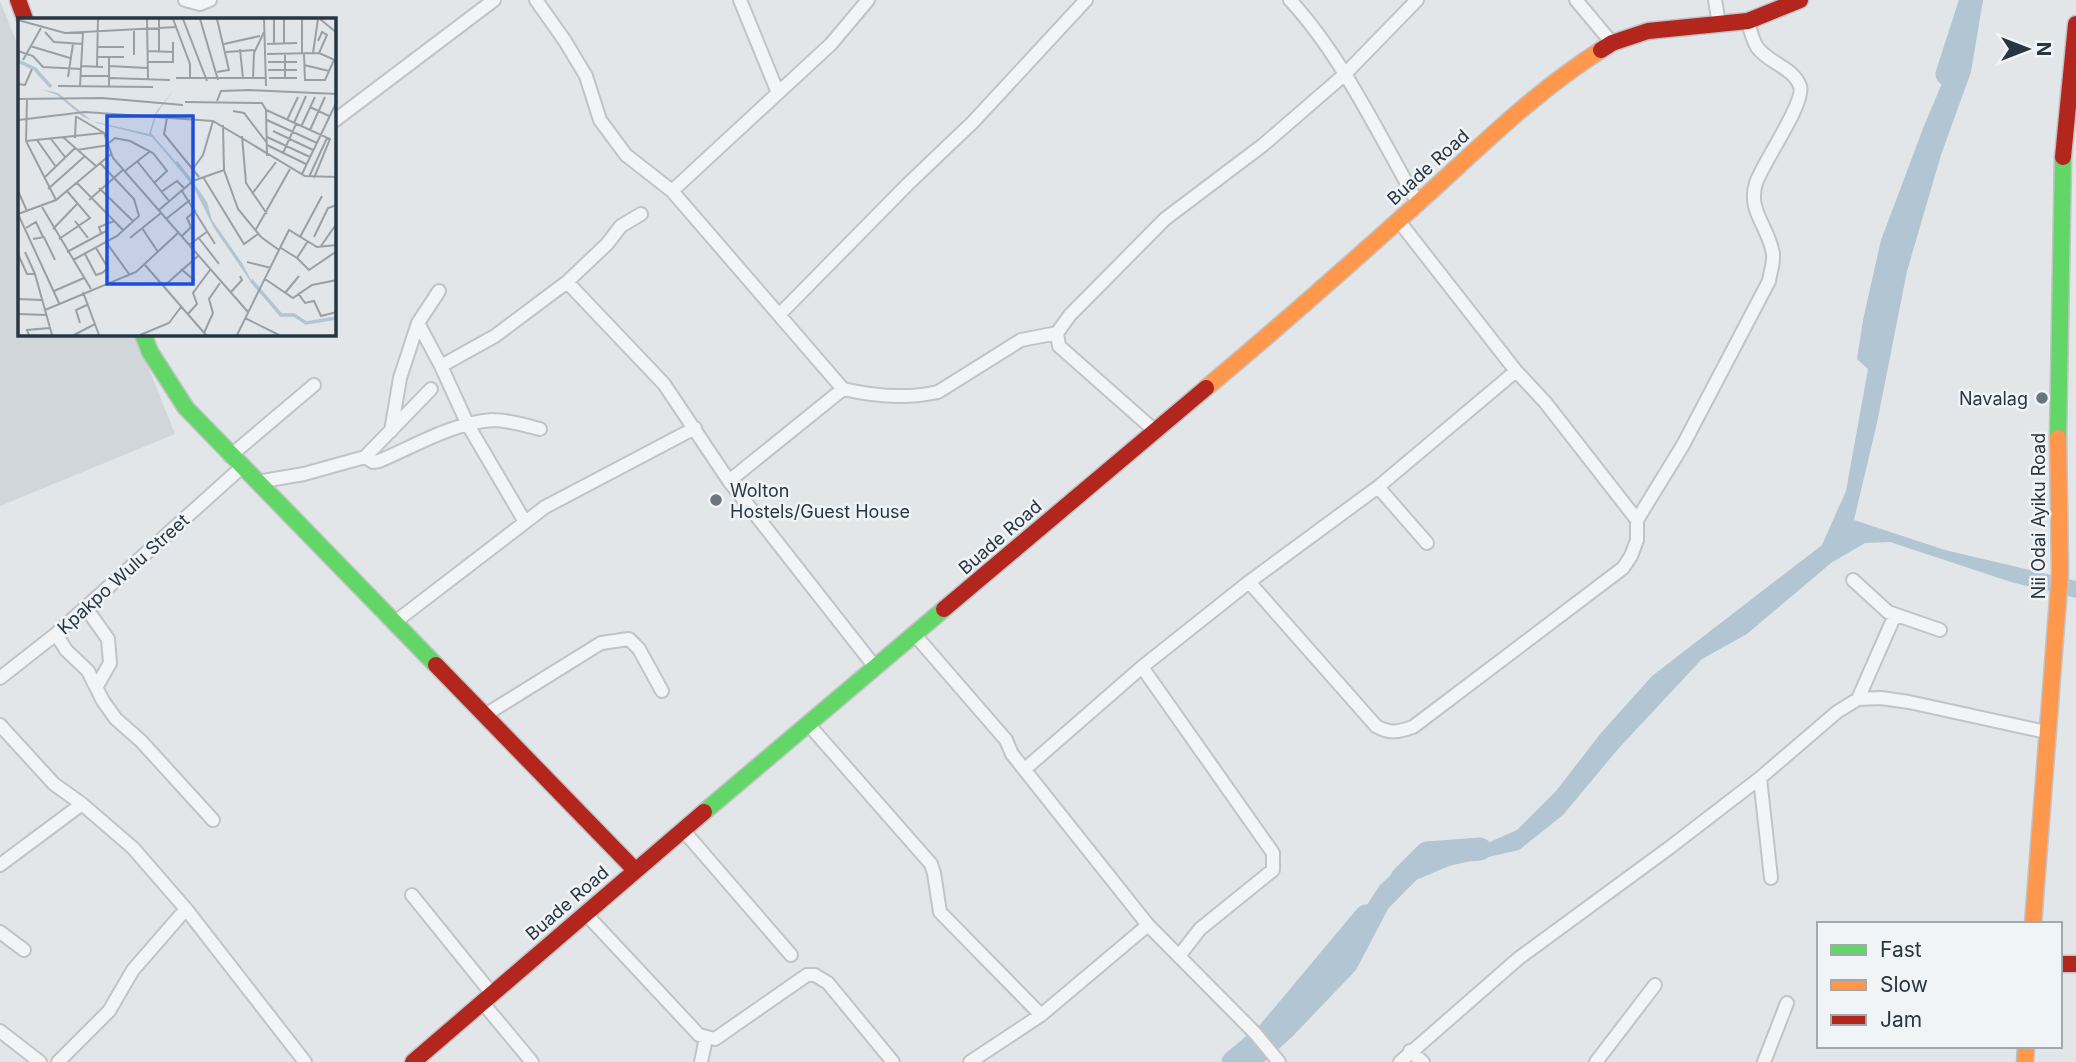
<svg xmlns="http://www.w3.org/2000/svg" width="2076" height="1062" font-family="Inter,sans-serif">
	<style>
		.built { fill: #d1d6db }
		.water { fill: #b1c6d2 }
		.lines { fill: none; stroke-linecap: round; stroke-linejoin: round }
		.river { stroke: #b1c6d2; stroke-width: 23 }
		.street-casing { stroke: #c1c4c6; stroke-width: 16 }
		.fast-casing { stroke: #c1c4c6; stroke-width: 19 }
		.slow-casing { stroke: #c1c4c6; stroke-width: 19 }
		.jam-casing { stroke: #c1c4c6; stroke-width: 19 }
		.street { stroke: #f2f4f5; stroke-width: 12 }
		.fast { stroke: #63d668; stroke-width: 16 }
		.slow { stroke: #ff974d; stroke-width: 16 }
		.jam { stroke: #b3261e; stroke-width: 16 }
		.poi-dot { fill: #6a747b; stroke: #f1f4f7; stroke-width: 2.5 }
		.labels { text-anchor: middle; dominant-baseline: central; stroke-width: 5; stroke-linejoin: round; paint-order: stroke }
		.street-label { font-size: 18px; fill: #293641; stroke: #f1f4f7 }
		.poi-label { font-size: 18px; fill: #293641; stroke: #f1f4f7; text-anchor: end }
		.inset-river { fill: none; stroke: #b1c6d2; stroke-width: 3.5 }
		.inset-road { fill: none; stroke: #99a0a5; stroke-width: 2 }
		.view { fill: #1d4ed8; fill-opacity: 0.15; stroke: #1d4ed8; stroke-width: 3.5 }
		.inset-edge { fill: none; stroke: #293641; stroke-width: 3.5 }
	</style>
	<rect width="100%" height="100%" fill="#e3e6e8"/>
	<path class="built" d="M0 1 19 48V334H135L175 434 0 506Z"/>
	<path class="water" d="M1968 0H1983L1971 72 1941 155 1907 271 1877 423 1854 520 1945 550 2076 581V598L2011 582 1890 542 1865 543 1831 563 1747 634 1702 659 1618 749 1563 815 1519 850 1449 866 1416 880 1388 909 1356 970 1292 1037 1264 1062H1223L1242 1051 1285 1018 1328 975 1357 920 1380 885 1406 861 1483 845 1517 830 1556 791 1601 733 1652 676 1822 545 1846 491 1868 369 1857 359 1863 320 1881 240 1924 126 1961 38Z"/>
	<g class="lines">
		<path class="river" d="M1947 74 1971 0
			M1402 878 1427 853 1480 849
			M1233 1062 1269 1032 1366 916"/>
		<g class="street-casing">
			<path id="street" d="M185 0 200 4 210 0
				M536 0 565 41 586 76 600 120 626 155 672 191 843 389C873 396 907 399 938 392L1021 340 1057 333 1070 315 1165 219 1263 145 1344 75 1417 0
				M740 0 778 93
				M1290 0C1342 56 1380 137 1418 203
				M1576 0 1612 43
				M1715 0 1719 24
				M334 121 494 0
				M672 191 831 44 868 0
				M1398 220 1516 371 1545 402 1637 520
				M567 282 664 384 729 481 875 667
				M439 291 418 323 441 366 468 425 525 522
				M779 315 908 184 973 122 1086 0
				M1057 333 1059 346 1154 430
				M441 366 495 336 567 282 607 244 621 226 641 214
				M391 431 400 378 418 323
				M230 456 314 385
				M365 457 373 462 379 461C415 446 452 423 492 420 508 420 524 425 540 429
				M729 481 843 389
				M257 482 304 474 365 457 431 389
				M1378 487 1427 543
				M1853 580 1888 612 1940 630
				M1249 582 1376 726C1390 734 1398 732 1413 727L1623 568 1631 556 1637 540V520L1683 445 1769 281C1770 273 1774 263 1773 254 1769 227 1747 211 1756 183 1763 162 1806 102 1800 86 1793 67 1768 63 1757 47 1752 39 1750 30 1748 21
				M86 608 108 639 110 663 97 686
				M395 622 545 507 695 428
				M56 634 66 650 88 671 103 701 116 719 141 741 213 820
				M915 635 1006 740 1012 754 1148 925 1255 1033 1279 1062
				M1142 667 1273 853V870L1200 929 1179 956
				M0 678 56 634 242 467
				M1858 699 1895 615
				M485 715 601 643 629 639 639 649 662 691
				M0 725 54 784 82 804 133 848 186 909 305 1062
				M809 725 931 864 934 873 940 912 1041 1015
				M1025 769 1142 667 1249 582 1378 487 1516 371
				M1760 778 1771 878
				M683 830 791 955
				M0 865 82 804
				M412 895 492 994
				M585 913 699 1035 715 1039 807 975H815L828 983 893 1062
				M0 932 24 950
				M482 1002 532 1062
				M0 1031 40 1062
				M1410 1051 1423 1062
				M58 1062 109 1011 133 970 186 909
				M701 1062 706 1038
				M970 1062 1041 1015 1148 925
				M1400 1062 1519 958 1669 848 1760 778 1837 712 1858 699 1881 698 1909 702 2046 732
				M1596 1062 1655 985
				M1764 1062 1787 1003"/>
		</g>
		<g class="fast-casing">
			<path id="fast" d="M143 334 150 352 186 408 436 665
				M2058 438 2063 157
				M704 812 944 609"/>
		</g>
		<g class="slow-casing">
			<path id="slow" d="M1206 388C1278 328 1349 265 1418 203 1478 149 1533 93 1601 50
				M2033 924 2060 573 2058 438
				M2025 1062 2026 1046"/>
		</g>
		<g class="jam-casing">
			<path id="jam" d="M18 0 25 19
				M1601 50 1612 43 1648 31 1748 21 1800 0
				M2063 157 2076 24
				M944 609 1206 388
				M436 665 635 870
				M2060 964H2076
				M413 1062 704 812"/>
		</g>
		<use href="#street" class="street"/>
		<use href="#fast" class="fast"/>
		<use href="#slow" class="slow"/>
		<use href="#jam" class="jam"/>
	</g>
	<g class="poi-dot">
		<circle cx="2042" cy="398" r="7"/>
		<circle cx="716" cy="500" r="7"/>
	</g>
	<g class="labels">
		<g class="street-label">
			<text transform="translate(1428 167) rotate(-42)">Buade Road</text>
			<text transform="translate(2038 516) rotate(-90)">Nii Odai Ayiku Road</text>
			<text transform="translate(1000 537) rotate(-41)">Buade Road</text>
			<text transform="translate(123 574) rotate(-42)">Kpakpo Wulu Street</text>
			<text transform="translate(567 903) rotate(-41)">Buade Road</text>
		</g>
		<g class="poi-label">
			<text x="2028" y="398">Navalag</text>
			<text x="730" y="490" text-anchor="start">Wolton<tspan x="730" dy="21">Hostels/Guest House</tspan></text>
		</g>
	</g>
	<g transform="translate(18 18)">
		<rect width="318" height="318" fill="#e3e6e8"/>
		<path d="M23 71 40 75 74 103 131 116 138 94 156 72 139 95 133 115 176 165 189 184 194 202 224 245 239 273 196 210 174 166 134 119 79 105 64 98 39 77Z" fill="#b1c6d2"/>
		<path class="inset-river" d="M0 43 17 51 33 69M158 144 176 167M233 262 263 297H276L288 305 319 300"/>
		<path class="inset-road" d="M129 1 130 61M141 1V33M155 1 172 46V61M165 1 189 63M182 1 200 62M199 1 211 52 199 54M246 1 248 68M284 1V35M302 1 319 15M0 2 47 15 159 9M116 13V37M27 14 36 24 65 26M300 23 304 14 309 17 301 35M206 26 242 18M249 26 279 25M256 26V1M266 26V1M12 28 52 40M79 29H106M222 31 225 61M0 33 15 38 25 49 63 51M129 33 156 34M208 34 237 32M295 35 300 1M249 36 301 35 319 43M267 36V60M286 36 287 62H307L316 42M80 39H106M91 39V68M5 42 23 10M129 44H155V24M250 44H279M286 47 311 53M63 48 85 49M79 48 80 1M91 48 129 50M250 52H279M62 58H92M50 59 55 26M92 60 152 62M158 60H248M251 60H279M235 61 236 35 246 14M0 66 7 67 14 51M40 68 135 69M62 68 65 14M0 81 84 80 165 87M9 81 8 123 38 182M199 83 203 73 232 72 319 76M167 84 244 85 248 92 312 121 296 160M292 89 311 98M248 92 249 138M215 93 226 95 249 125M59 99 86 115 95 140 230 294M149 100 146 116 181 159M0 102 67 94 195 103 287 158 319 159M249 102 299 125M269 102 280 79M276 105 288 78M205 107 206 152 220 191 243 219 261 232 271 212 299 229 319 227M283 109 297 79M292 112 307 79M255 113 295 132M224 118 228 165 249 196M249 119 292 139M46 120 78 148M57 120 58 98M33 121 47 139M19 122 38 149M8 123 85 115M91 125 97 120 112 123 135 135 149 153 136 165M249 127 288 146M59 132 91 127M265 135 278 106M119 143 151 183M174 152 185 137 195 103M107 153 131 134M284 156 319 83M185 159 226 226 240 216M291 159 309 120M26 160 57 130M59 165 105 212M81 170 115 203M30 171 67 138M0 173 9 193M164 173 197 226M143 174 159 163 166 170M234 176 258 144M71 182 106 151M24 189 73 271M141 192 175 163 206 152M0 196 38 182 93 136M0 196 41 285M148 201 172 182M57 203 70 220M8 210 18 204 25 219M124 210 140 234M35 211 60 185M237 213 272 151M83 215 81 209 96 203M163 219 173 209 169 200 178 192M180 219 201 246M282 219 304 178M296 219 310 190 319 187M112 220 143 195M15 221 26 219 37 242M41 221 72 200 49 173M88 224 111 256M171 227 190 213M303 228 319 205M263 230 279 240 290 223M7 234 17 256M49 234 88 213M0 236 9 256H17L34 317M67 236 78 257 84 255 90 250 78 230M279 240 291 252 319 233M55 242 99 218 121 198 116 181 82 145M229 244 253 250M127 247 188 317M163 251 176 262 172 267M247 261 275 280 294 267 319 262M146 268 180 238M36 273 66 260M65 274 81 317M212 275 224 262 222 258M267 275 281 258M280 275 287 285 296 283 303 298 319 294M0 281 24 282M27 292 118 254 160 215M0 296 29 297M170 296 179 286 175 275 192 252M227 300 261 317M62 305 58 292 69 287M186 315 195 295 191 281 202 265M11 317 9 312 32 310M56 317 77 306M122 317 151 305 163 289M219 317 261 232"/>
		<path class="view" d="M89 98H175V266H89Z"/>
		<rect width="318" height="318" class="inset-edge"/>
	</g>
	<rect x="1817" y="922" width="245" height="126" fill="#f1f4f7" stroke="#a1a8ae" stroke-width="2"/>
	<rect x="1831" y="945" width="35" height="10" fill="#63d668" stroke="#a1a8ae" stroke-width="2"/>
	<text x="1880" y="957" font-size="21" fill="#293641">Fast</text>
	<rect x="1831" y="980" width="35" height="10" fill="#ff974d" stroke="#a1a8ae" stroke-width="2"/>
	<text x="1880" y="992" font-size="21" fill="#293641">Slow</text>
	<rect x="1831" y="1015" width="35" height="10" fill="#b3261e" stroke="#a1a8ae" stroke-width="2"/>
	<text x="1880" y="1027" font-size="21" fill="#293641">Jam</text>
	<g transform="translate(2027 49) rotate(90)" stroke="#f1f4f7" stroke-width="5" paint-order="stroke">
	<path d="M0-5L12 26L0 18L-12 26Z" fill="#293641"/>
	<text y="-10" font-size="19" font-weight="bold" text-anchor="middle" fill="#293641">N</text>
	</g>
</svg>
